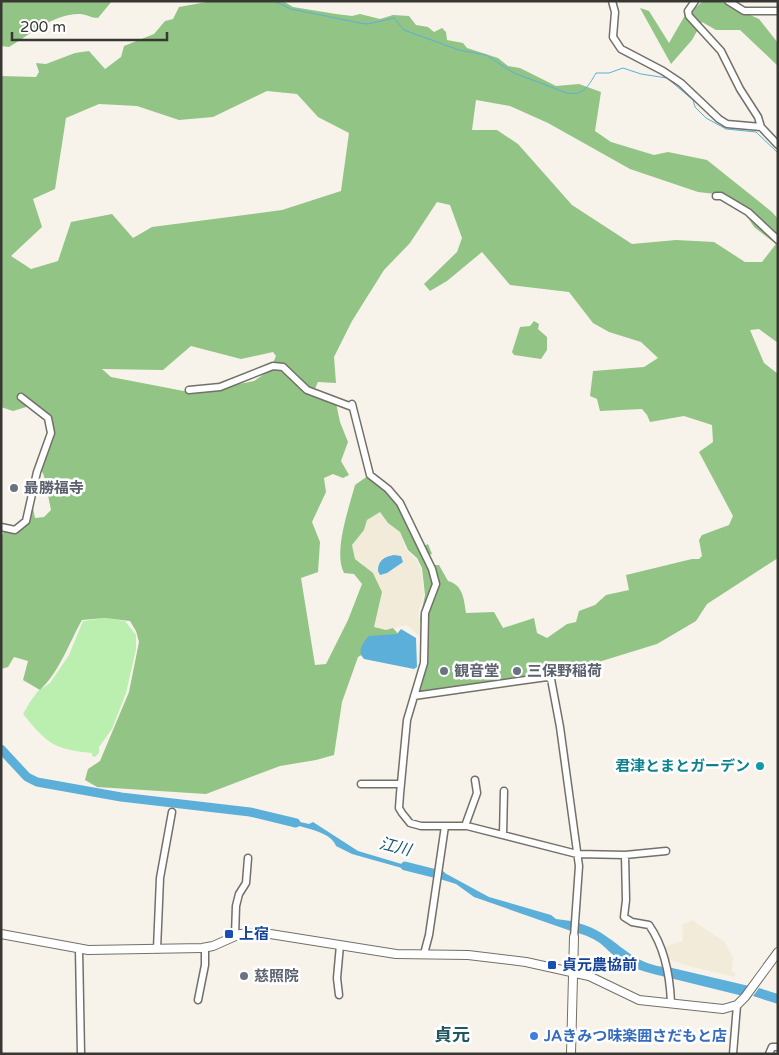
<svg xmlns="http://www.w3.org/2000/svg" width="779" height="1055" font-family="'Varela Round','Noto Sans JP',sans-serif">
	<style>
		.built { fill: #f2ebda }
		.green { fill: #bbefaf }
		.forest { fill: #92c485; fill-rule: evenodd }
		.water { fill: #5bafd9 }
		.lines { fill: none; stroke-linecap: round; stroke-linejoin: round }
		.stream { stroke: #5bafd9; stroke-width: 1 }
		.river { stroke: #5bafd9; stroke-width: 9 }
		.minor-casing { stroke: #737068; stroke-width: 9 }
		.tertiary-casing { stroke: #737068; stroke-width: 10 }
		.minor { stroke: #fff; stroke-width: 6 }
		.tertiary { stroke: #fff; stroke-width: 8 }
		.worship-dot { fill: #6b7280; stroke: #fff; stroke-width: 2 }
		.culture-dot { fill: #0f9aa8; stroke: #fff; stroke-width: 2 }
		.transit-dot { fill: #1a4fb4; stroke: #fff; stroke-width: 2 }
		.shop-dot { fill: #3f7fe0; stroke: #fff; stroke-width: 2 }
		.labels { text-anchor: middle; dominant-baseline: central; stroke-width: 5; stroke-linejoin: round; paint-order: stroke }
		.worship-label { font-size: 15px; font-weight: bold; fill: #5b616d; stroke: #fff; text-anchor: start }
		.culture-label { font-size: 15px; font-weight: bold; fill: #0d838f; stroke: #fff; text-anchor: end }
		.transit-label { font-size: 15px; font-weight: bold; fill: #164399; stroke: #fff; text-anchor: start }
		.shop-label { font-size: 15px; font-weight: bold; fill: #366cbe; stroke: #fff; text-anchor: start }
		.water-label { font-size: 16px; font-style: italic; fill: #135673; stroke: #fff }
		.quarter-label { font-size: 18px; font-weight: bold; fill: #1e5760; stroke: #fff }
	</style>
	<rect width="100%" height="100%" fill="#f7f3ea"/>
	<path class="built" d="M380 512 388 523 400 532 406 550 416 559 421 569 424 594 418 614 422 634 420 637 407 625 386 630 374 628 363 563 355 559 352 545 364 530 367 520Z
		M692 920 725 942 733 959 732 971 736 973 734 977 685 965 669 959 664 947 683 941 682 925Z"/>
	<path class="green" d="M106 618 125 621 136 635V649L126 693 112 729 99 747V753L95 757 92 756V753C53 749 48 744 23 714L30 702 38 691 50 683 69 655 83 621Z"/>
	<path class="forest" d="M1 1H112L98 18C91 18 86 14 80 14 55 13 29 35 9 47L1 46Z
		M212 1H283L293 7 336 14 352 16 360 14 380 19 393 15 409 16 416 25 428 27 434 32 442 28 446 32 447 40 463 43 467 48 498 58 508 66 520 68 556 86 579 84 601 92 595 131 611 142 654 155 668 152 707 160 772 212 778 219V343L759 329 750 330 764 363 778 374V558L707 604 696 621 657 644 592 664 538 677 517 676 508 682 423 693 419 691 417 682 424 640 420 619 425 595 422 568 417 558 408 550 400 532 388 523 380 512 367 520 364 530 352 545 355 559 373 573 382 592 374 627 386 630 393 628 399 635 358 657 342 702 334 755 316 760 280 766 206 794 97 787 85 780 88 769 100 761 129 692 139 642 136 631 130 621 105 618 82 620C69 643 60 671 40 690L23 680 28 661 14 657 8 667 1 669V537L4 531C24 533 26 527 33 508L35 518 44 517 51 510 44 476 37 460C43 458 45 455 48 450 57 431 48 418 36 404L13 411 1 407V76L36 77 39 72 36 63 46 64 75 53 89 51 105 69 121 57 124 46 154 34 165 21 173 19 179 7ZM267 91 297 94 318 117 349 133 341 191 282 210 152 227 133 238 112 214 71 222 58 261 31 269 11 256 42 227 33 199 55 189 66 118 99 104 137 106 179 120 213 117ZM476 100 510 106 548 123 630 169 698 192 724 195 743 210 754 227 776 244 762 262H745L714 242 676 240 632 244 572 205 518 144 497 130H472ZM437 202 450 205 462 238 457 252 424 284 430 291 447 281 482 252 510 285 569 292 593 323 609 332 641 342 658 358 644 367 593 371 590 396 597 399 600 411 642 409 647 415 650 422 684 416 712 425 713 442 699 452 733 516 729 525 702 535 699 540 702 556 699 559H692L626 575 629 590 606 595 595 605 579 611 576 622 567 624 547 638 537 633 534 618 503 628 494 612 466 613C464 599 463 585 448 581L439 565H429L425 556 432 554 428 544 424 546 394 491 369 475 355 485C349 508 333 552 344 573L354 574 362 584 348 620 326 664 315 665 301 578 318 572 320 542 312 522 326 492 324 478 333 474 343 478 349 475 341 461 348 442 340 422 335 398 314 391 318 382 336 383 334 357 352 321 384 270 410 243ZM191 346 241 359 273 352 276 356 270 370 254 381 194 393 111 377 102 369 163 370Z
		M703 1H720L759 19 778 43V66L740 30H716L702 22 692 40 671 64 640 8 649 11 669 43 684 17Z
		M534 321 539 324 538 329 547 337V350L541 359 514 355 512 352 520 327 530 326Z"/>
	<path class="water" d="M394 555 401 556 403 562 387 573 380 575 378 571C378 560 384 557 394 555Z
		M401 629 416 638 417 667 414 669 364 659C357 652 362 643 369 636L397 634Z
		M287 819 309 824 313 822 358 851 415 868 413 871 409 870 352 854 336 846C331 831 302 828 289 823Z
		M441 871 489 897 551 915 556 919 571 921V931L474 897 456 884 440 879Z
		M578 923C614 932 627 963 664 967L666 977C652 974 637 970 624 963 604 950 605 941 578 933Z
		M668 967 749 986 750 987 743 996 670 978Z
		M759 988 778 994V1004L753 996Z"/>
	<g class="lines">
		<path class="stream" d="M274 1 291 9 360 23 368 24 394 18 404 30 459 50 486 55 514 73 567 93C583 96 588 87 596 73H609L623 68 641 74 667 78 693 100 695 107 706 118 726 129 756 132 778 153"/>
		<path class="river" d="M1 749 27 777 37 782 121 797 250 812 296 823
			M405 866 441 875"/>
		<g class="minor-casing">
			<path id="minor" d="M612 1 615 12 613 37 621 49 663 71 681 83 719 119 727 124 761 127
				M695 1 688 11 689 16 721 51 740 89 758 117 761 127 778 145
				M728 1 744 11H778
				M716 196H721L748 212 778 240
				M189 390 220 387 273 366 283 367 307 390 352 407
				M352 404 370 475 388 489 400 503 432 569 436 584 425 613 424 663 407 720 400 794 399 808 402 813 410 823 421 826H467L577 854 625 855 666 851
				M1 527 15 530 26 521 37 472 51 433 48 418 21 397
				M414 696 547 677 551 679 560 727 579 866 574 937
				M361 784H401
				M465 826 477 793 475 780
				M503 835 504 791
				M625 855 626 900 624 917 632 922 649 925C665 948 670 976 671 1003
				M235 936 236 906 239 894 246 883 248 858
				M79 949 81 1054
				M157 949 160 878 172 812
				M424 954 429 935 445 826
				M339 995 337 978 340 945
				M198 1000 205 965V948
				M733 1054 737 1005
				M769 1054 772 1047H778"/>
		</g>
		<g class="tertiary-casing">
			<path id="tertiary" d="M1 934 88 950 202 948 213 946 240 934 264 933 396 954 468 955 526 962 589 976 639 1000 723 1009 737 1005 745 997 778 952
				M571 1054 574 937"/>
		</g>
		<use href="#minor" class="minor"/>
		<use href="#tertiary" class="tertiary"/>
	</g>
	<g class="worship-dot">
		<circle cx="14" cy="488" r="5"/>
		<circle cx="444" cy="671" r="5"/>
		<circle cx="517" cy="671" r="5"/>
		<circle cx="244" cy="976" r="5"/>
	</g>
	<circle class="culture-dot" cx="760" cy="766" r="5"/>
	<g class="transit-dot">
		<rect x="224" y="929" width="10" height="10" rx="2.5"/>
		<rect x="547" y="960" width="10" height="10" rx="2.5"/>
	</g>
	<circle class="shop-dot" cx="534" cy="1036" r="5"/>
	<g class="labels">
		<g class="worship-label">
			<text x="24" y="488">最勝福寺</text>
			<text x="454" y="671">観音堂</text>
			<text x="527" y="671">三保野稲荷</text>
			<text x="254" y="976">慈照院</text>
		</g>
		<g class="culture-label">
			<text x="750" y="766">君津とまとガーデン</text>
		</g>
		<g class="transit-label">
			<text x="239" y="934">上宿</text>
			<text x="562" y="965">貞元農協前</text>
		</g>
		<g class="shop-label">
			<text x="544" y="1036">JAきみつ味楽囲さだもと店</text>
		</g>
		<g class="water-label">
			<text transform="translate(395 847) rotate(14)">江川</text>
		</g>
		<g class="quarter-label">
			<text x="452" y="1035">貞元</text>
		</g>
	</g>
	<rect width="779" height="1055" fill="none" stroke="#383733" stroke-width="5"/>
	<path d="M12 32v8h155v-8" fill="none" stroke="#383733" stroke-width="2.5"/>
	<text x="20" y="32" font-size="15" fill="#383733" stroke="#ffffff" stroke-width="4" paint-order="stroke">200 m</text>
</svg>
